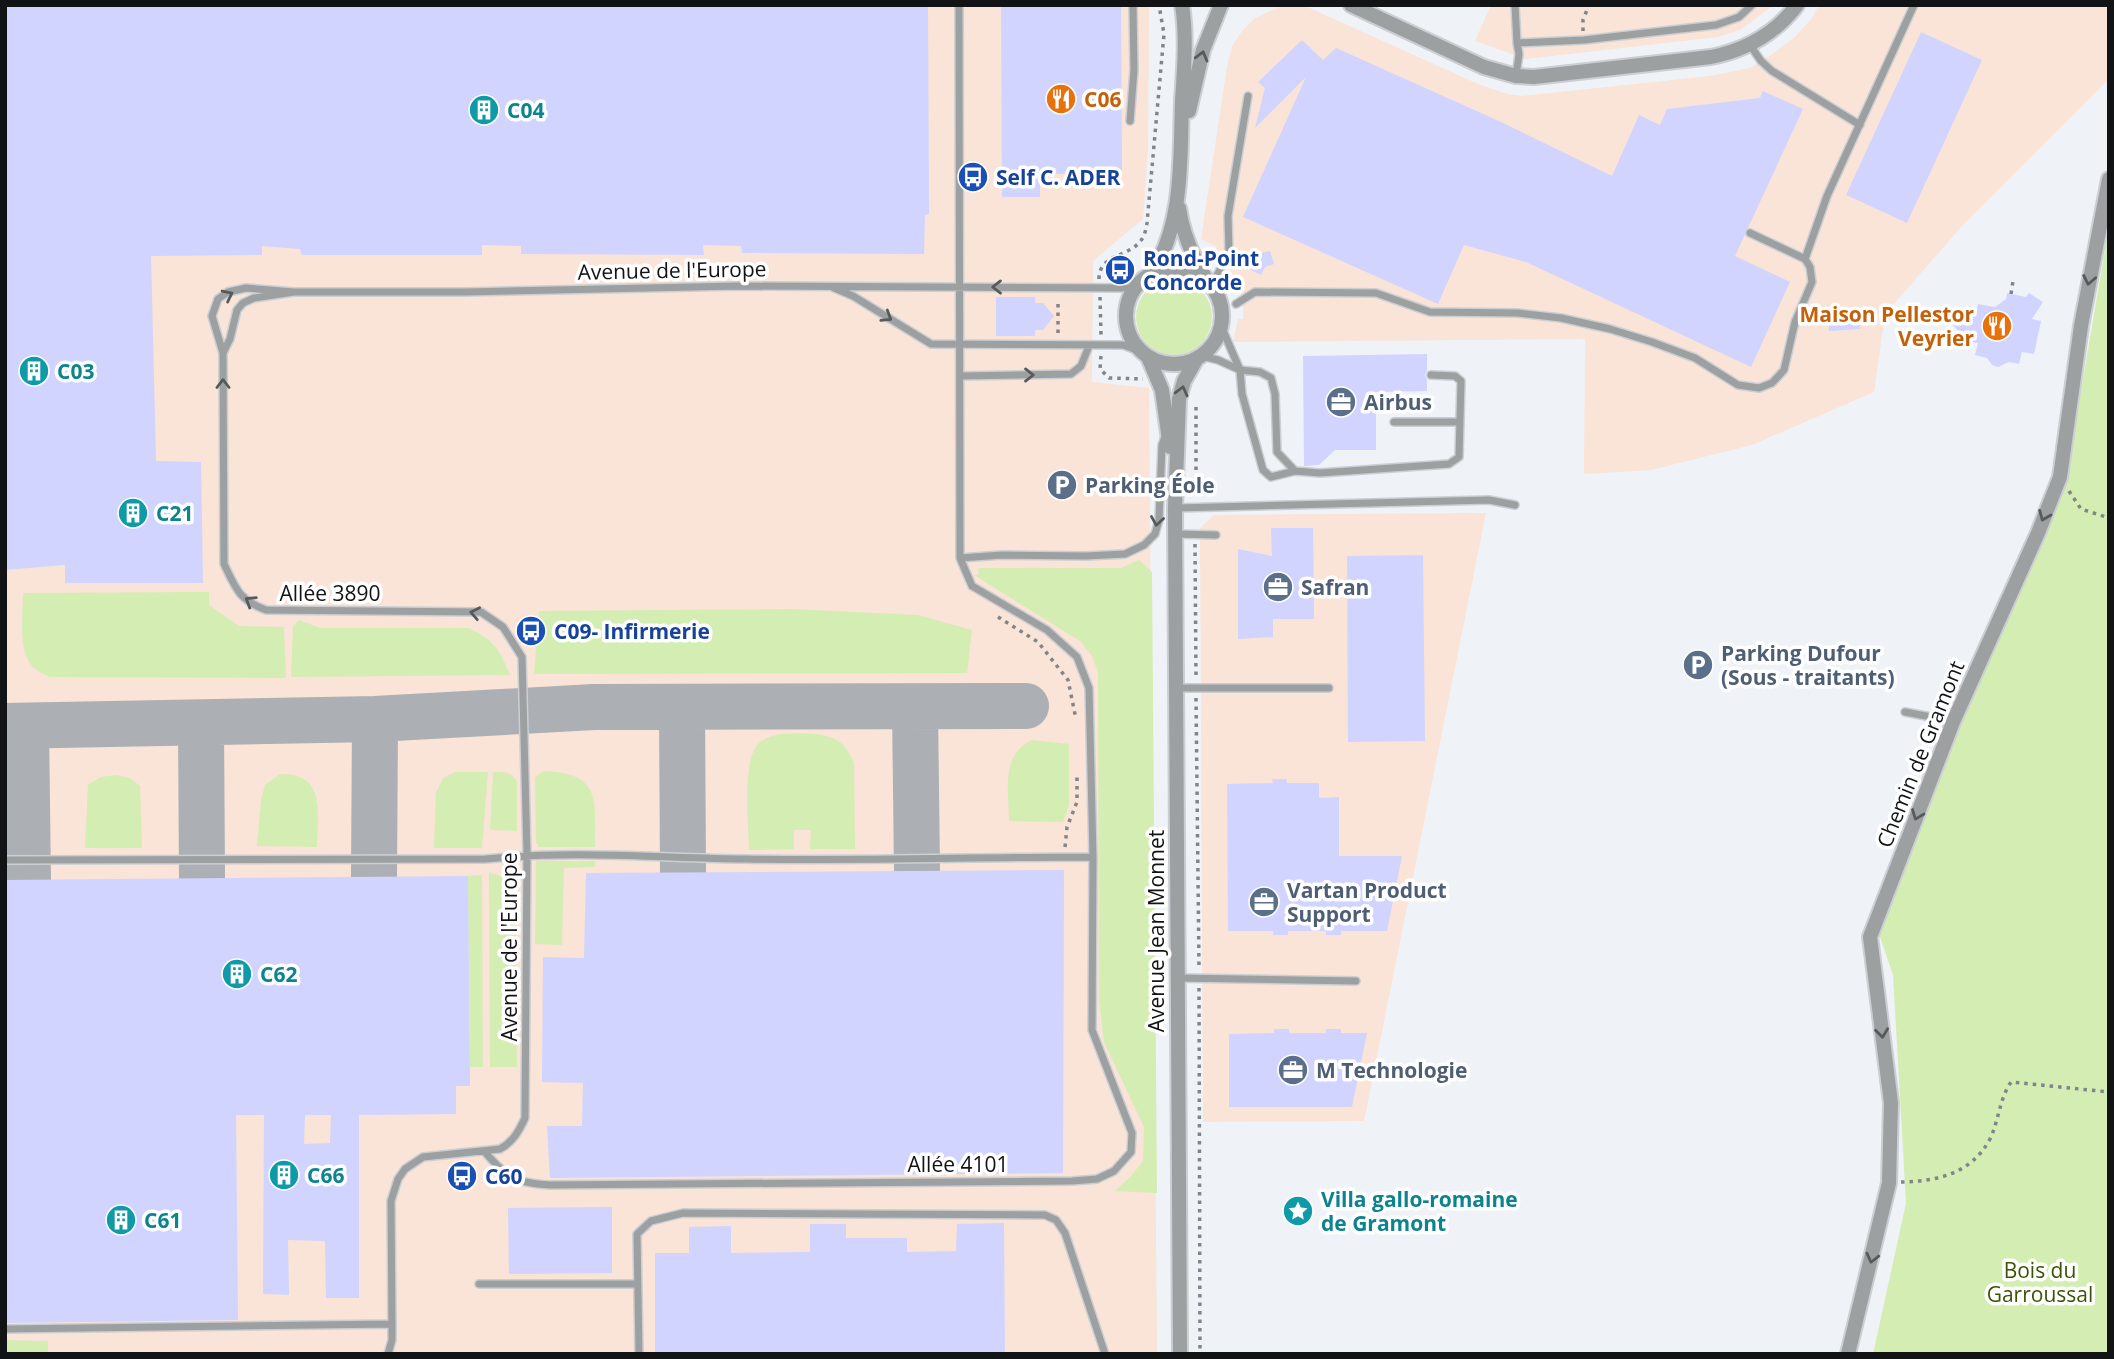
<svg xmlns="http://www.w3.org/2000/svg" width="2114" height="1359" font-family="'Open Sans',sans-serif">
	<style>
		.industrial { fill: #fae3d7 }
		.green { fill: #d4edb3 }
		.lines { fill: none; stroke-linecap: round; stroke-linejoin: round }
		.taxiway { stroke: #acafb3; stroke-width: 46 }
		.building { fill: #d1d4fe; fill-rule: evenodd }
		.lane-casing { stroke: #cbcfd4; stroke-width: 10 }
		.street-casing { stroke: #cbcfd4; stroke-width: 18 }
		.path { stroke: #828588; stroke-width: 3.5; stroke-dasharray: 3.5 5; stroke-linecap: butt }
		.lane { stroke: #9da0a1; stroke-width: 7 }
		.street { stroke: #9da0a1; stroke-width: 14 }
		.oneway { stroke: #575a5a }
		.labels { text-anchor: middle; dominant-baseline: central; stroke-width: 7; stroke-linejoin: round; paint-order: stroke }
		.food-label { font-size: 21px; font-weight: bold; fill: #c56008; stroke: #fff; text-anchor: start }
		.culture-label { font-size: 21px; font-weight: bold; fill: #0d838f; stroke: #fff; text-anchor: start }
		.transit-label { font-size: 21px; font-weight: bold; fill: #164399; stroke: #fff; text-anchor: start }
		.street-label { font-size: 21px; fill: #111314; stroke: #fff }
		.service-label { font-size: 21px; font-weight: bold; fill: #4e5e75; stroke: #fff; text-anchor: start }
		.park-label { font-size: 21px; fill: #3b5305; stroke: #fff }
	</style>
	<rect width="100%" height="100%" fill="#eff3f8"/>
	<path class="industrial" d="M5 5H1149L1148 151 1143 219 1093 261 1092 382 1149 388 1157 1354H5Z
		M1303 5 1478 84 1507 94 1522 96 1710 76 1750 68 1771 55 1796 36 1811 19 1819 5H2109V79L1963 225 1885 314 1874 392 1752 445 1651 470 1584 474 1585 339 1233 342 1238 319H1243V301L1239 284 1229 269 1213 253 1217 247 1201 239 1227 67 1232 46 1243 30 1255 18 1280 7Z
		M1491 5H1774L1740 30 1718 37 1526 59 1475 41Z
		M1486 513 1364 1121 1203 1122 1200 528 1214 515Z"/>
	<path class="green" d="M2108 232 2109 1354H1873L1906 1203 1893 975 1877 928 2070 455Z
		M1136 317a38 38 0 1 1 76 0a38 38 0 1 1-76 0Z
		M1139 560 1152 572 1157 1193 1115 1191 1131 1176 1143 1161 1144 1127 1104 1042 1099 1002 1098 672 1092 656 1080 641 974 575H978L979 568H1121Z
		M209 592V605L239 626 284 627 286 678 50 677C46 675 39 672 35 669 17 654 23 615 23 593Z
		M791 609 918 615 972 630 967 673 534 674 539 611Z
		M299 620 320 628H469C495 641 499 649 510 675L291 677 293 626Z
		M800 733C828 735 843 735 854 763L855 849H810L811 830H794V849L749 850C749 825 741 761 759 743 770 733 787 734 800 733Z
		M1032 740 1069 744V805L1063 822 1009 821C1009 791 1000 755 1032 740Z
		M543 771C601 773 595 798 595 847H539L536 843 535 778Z
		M455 772H488L482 848H434L436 793 443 778Z
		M493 772C503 772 511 771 517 781V831L490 830Z
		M280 774C327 773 317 813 317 847L257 846 261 800 265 785Z
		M116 775 130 778 140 786 142 848H85L88 785 101 777Z
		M536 861H595V867L564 868 562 945 535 944Z
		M489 872 516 882 517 1067H490Z
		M482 875 483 1067H470L468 876Z
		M5 1340 48 1341V1354H5Z"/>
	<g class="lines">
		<path class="taxiway" d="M682 707 683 873
			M915 707 917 871
			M201 724 202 878
			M5 726 375 719 594 707 1026 706
			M26 726 28 880
			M374 877 375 719"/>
	</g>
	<path class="building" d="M5 5H928L929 214 925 215 924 254 742 253 741 246 703 245 704 255 521 254V246L482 245V255H302L300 249 262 246V255L151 256 156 461 201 462 203 583H65V565L5 570Z
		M1001 5H1121L1122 174H1040V197H1002Z
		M1921 32 1982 60 1907 223 1846 195Z
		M1302 40 1323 60 1336 48 1499 121 1612 176 1639 115 1660 125 1667 109 1760 98 1763 91 1803 109 1735 256 1790 282 1751 367 1526 262 1464 245 1438 304 1243 217 1306 77 1255 128 1265 88 1258 82Z
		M1270 251 1274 264 1265 267 1261 275 1247 268 1253 255Z
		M2007 293 2026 297 2029 293 2043 302 2032 319 2041 321 2034 354 2022 352 2019 364 2009 362 1998 367 1992 365 1987 358 1975 355 1978 343 1969 342 1951 323 1969 306 1977 308 1978 304 1995 307 2006 299Z
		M996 297H1035V303H1043L1054 316 1043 330H1035V336H996Z
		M1858 308 1860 329 1829 331 1827 310Z
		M1427 354V370L1425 375 1427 380V391L1376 392V450H1335L1319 465 1304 466 1303 356Z
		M1271 528H1313L1314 619H1273V637L1238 639V549L1272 556Z
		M1423 555 1425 741 1348 742 1347 556Z
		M1272 779H1287V783H1319V798L1339 797V856H1402L1387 931H1341V935H1326V931H1288V935H1273V931H1228L1227 784 1273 783Z
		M1064 870 1063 1173 550 1178 547 1126H582L583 1083 542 1082 543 957 584 958 586 873Z
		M468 876 470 1086H456V1114L359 1115V1298H326L325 1241 288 1240 289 1295 263 1294 264 1115H236L238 1320 5 1323V880ZM305 1115H331L330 1143 304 1144Z
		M1274 1029H1289V1033H1326V1029H1341V1033H1367L1352 1107H1229V1034L1274 1033Z
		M612 1207V1273L509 1274 508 1208Z
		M1004 1223 1005 1354H655V1253H689V1227L731 1226V1253L810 1252V1224H846V1238H907V1252L956 1251 957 1224Z"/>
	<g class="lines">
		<g class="lane-casing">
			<path id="lane" d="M1515 5 1517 43
				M1750 45 1761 61 1772 71 1860 125
				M1516 76 1519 54 1517 43 1584 40 1716 25 1739 17 1752 5
				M1130 121 1134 70 1133 5
				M1805 259 1827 196 1914 5
				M1212 285 1229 253 1228 216 1248 96
				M834 288 853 296 931 344 1123 345 1142 352
				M294 292 246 288 228 292 218 299 212 316 223 353 224 564C236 589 239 600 266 610L481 612 503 627 522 657 527 854 525 1118C519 1131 513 1142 500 1149L423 1157 405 1169 398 1179 391 1201 392 1324V1340L388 1354
				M1236 304 1255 292 1376 293 1430 312 1518 313 1561 318 1610 329 1652 342 1695 358 1738 385 1759 388 1772 383 1784 370 1795 322 1812 282 1810 267 1805 259 1750 233
				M223 353 230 339 237 310 243 303 254 298 294 292H465L738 286 1134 288
				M1201 356 1218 360 1240 370 1221 326
				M961 376 1071 374 1081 366 1089 346
				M1394 422H1460
				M1295 471 1277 452 1275 394 1271 378 1260 372 1240 370 1242 394 1263 470 1271 477 1295 471 1320 473 1449 464 1459 457 1461 381 1455 376 1431 375
				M1176 508 1489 500 1515 505
				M1175 534 1216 535
				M960 558 1002 555 1086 556 1125 554 1144 545 1155 534 1159 520 1162 445 1165 437
				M1177 688H1329
				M1905 712 1952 721
				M5 860 485 859C573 850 659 858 746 859 862 861 977 857 1093 857
				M1178 978 1356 981
				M484 1151C507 1178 515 1183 550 1185L1072 1181 1097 1179 1114 1171 1131 1152 1132 1133 1092 1030 1093 857 1089 688 1077 657 1047 630 972 586 960 558 959 5
				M479 1284H638
				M5 1329 392 1324
				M639 1354 637 1234 651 1221 683 1213 1045 1215 1056 1220 1065 1233 1105 1354"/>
		</g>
		<g class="street-casing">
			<path id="street" d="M1351 5 1484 67 1516 76 1534 77 1711 57C1746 50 1775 34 1797 5
				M1189 111 1203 50 1221 5
				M1179 208C1183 235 1192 256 1206 279
				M1126 316a48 48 0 1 1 96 0a48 48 0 1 1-96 0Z
				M1152 273C1184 223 1180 158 1182 101 1184 70 1187 37 1182 5
				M1148 357 1162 390 1170 447
				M1180 1354 1175 508 1179 399 1184 381 1197 358
				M1848 1354 1889 1183 1891 1103 1870 937 1953 722 2038 533 2060 477 2081 326 2109 179"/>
		</g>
		<path class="path" d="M1583 31V20L1589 5
			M1099 279C1099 253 1130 258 1142 239 1145 235 1146 228 1147 223L1164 34 1159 5
			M2011 294 2013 281
			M1100 297 1101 335
			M1058 333V299
			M1101 356 1100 369 1109 378 1143 379
			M1196 407V498
			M2069 491 2081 509 2109 518
			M1195 544 1196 676
			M998 617 1038 642 1068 680 1076 719
			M1196 698 1199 967
			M1065 847 1067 827 1077 802V776
			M1199 988 1200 1354
			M1901 1182C1938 1181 1971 1174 1990 1139 1999 1120 1999 1100 2011 1082L2109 1092"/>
		<use href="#lane" class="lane"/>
		<use href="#street" class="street"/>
	</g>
	<defs><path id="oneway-chevron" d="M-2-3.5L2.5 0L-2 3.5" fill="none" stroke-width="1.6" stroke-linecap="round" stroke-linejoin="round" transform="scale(1.75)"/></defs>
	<g class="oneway">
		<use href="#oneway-chevron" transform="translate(1202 56) rotate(-75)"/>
		<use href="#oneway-chevron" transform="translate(2089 280) rotate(101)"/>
		<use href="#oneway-chevron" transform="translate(997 287) rotate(-180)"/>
		<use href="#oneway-chevron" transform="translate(228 295) rotate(-26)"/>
		<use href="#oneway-chevron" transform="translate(887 317) rotate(32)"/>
		<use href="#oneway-chevron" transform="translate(1029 375)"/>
		<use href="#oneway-chevron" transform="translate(223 384) rotate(-90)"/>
		<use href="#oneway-chevron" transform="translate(1182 391) rotate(-76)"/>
		<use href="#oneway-chevron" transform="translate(2044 516) rotate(112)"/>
		<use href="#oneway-chevron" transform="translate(1157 521) rotate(99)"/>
		<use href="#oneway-chevron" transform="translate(250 601) rotate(-148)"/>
		<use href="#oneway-chevron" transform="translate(475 613) rotate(-169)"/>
		<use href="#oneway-chevron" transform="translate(1917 815) rotate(111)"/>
		<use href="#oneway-chevron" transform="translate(1882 1033) rotate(83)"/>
		<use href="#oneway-chevron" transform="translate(1872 1258) rotate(104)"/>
	</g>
	<defs>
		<g id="restaurant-disc" transform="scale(1.575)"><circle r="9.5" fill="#e8710a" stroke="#fff"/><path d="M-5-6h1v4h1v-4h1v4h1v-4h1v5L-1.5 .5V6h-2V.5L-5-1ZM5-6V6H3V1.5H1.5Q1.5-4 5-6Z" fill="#fff"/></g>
		<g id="building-disc" transform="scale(1.575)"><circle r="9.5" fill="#0f9aa8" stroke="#fff"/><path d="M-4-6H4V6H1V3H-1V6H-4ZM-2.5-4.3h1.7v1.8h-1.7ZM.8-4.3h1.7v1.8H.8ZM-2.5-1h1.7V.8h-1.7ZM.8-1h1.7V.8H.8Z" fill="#fff"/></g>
		<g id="bus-disc" transform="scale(1.575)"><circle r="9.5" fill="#1a4fb4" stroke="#fff"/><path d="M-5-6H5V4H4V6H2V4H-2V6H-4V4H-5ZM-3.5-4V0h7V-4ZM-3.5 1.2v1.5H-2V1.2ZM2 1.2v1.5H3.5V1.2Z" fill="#fff"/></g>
		<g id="office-disc" transform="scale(1.575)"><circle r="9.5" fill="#5c6f8a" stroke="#fff"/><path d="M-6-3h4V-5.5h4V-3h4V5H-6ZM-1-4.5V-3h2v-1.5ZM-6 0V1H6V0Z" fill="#fff"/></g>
		<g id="parking-disc" transform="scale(1.575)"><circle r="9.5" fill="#5c6f8a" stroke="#fff"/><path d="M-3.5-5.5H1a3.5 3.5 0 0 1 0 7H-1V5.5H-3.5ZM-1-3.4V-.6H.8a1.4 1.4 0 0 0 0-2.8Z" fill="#fff"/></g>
		<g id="sight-disc" transform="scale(1.575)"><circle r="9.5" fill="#0f9aa8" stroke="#fff"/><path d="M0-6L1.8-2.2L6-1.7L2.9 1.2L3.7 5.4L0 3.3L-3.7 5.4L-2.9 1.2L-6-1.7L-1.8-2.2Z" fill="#fff"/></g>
	</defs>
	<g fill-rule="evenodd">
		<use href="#restaurant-disc" x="1061" y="99"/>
		<use href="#building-disc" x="484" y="110"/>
		<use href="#bus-disc" x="973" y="177"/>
		<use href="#bus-disc" x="1120" y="270"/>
		<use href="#restaurant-disc" x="1997" y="326"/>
		<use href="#building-disc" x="34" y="371"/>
		<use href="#office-disc" x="1341" y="402"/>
		<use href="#parking-disc" x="1062" y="485"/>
		<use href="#building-disc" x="133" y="513"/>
		<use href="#office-disc" x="1278" y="587"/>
		<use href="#bus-disc" x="531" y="631"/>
		<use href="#parking-disc" x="1698" y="665"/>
		<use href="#office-disc" x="1264" y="902"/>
		<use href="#building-disc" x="237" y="974"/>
		<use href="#office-disc" x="1293" y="1070"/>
		<use href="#building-disc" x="284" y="1175"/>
		<use href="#bus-disc" x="462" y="1176"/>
		<use href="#sight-disc" x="1298" y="1211"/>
		<use href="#building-disc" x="121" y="1220"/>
	</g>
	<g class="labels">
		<g class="food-label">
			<text x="1084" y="99">C06</text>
			<text x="1974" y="314" text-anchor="end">Maison Pellestor<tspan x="1974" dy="24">Veyrier</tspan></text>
		</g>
		<g class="culture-label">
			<text x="507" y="110">C04</text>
			<text x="57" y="371">C03</text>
			<text x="156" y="513">C21</text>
			<text x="260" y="974">C62</text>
			<text x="307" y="1175">C66</text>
			<text x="1321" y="1199">Villa gallo-romaine<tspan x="1321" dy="24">de Gramont</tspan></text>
			<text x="144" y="1220">C61</text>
		</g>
		<g class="transit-label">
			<text x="996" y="177">Self C. ADER</text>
			<text x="1143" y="258">Rond-Point<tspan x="1143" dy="24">Concorde</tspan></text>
			<text x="554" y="631">C09- Infirmerie</text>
			<text x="485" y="1176">C60</text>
		</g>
		<g class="street-label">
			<text transform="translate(672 270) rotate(-1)">Avenue de l'Europe</text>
			<text x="330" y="593">Allée 3890</text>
			<text transform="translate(1920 754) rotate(-68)">Chemin de Gramont</text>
			<text transform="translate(1156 931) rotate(-90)">Avenue Jean Monnet</text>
			<text transform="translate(509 947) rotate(-90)">Avenue de l'Europe</text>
			<text x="958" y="1164">Allée 4101</text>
		</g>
		<g class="service-label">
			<text x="1364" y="402">Airbus</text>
			<text x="1085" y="485">Parking Éole</text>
			<text x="1301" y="587">Safran</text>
			<text x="1721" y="653">Parking Dufour<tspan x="1721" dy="24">(Sous - traitants)</tspan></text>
			<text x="1287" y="890">Vartan Product<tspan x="1287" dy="24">Support</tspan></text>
			<text x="1316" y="1070">M Technologie</text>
		</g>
		<g class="park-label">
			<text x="2040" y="1270">Bois du<tspan x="2040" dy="24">Garroussal</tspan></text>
		</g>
	</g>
	<rect width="2114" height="1359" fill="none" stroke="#111314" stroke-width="14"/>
</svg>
